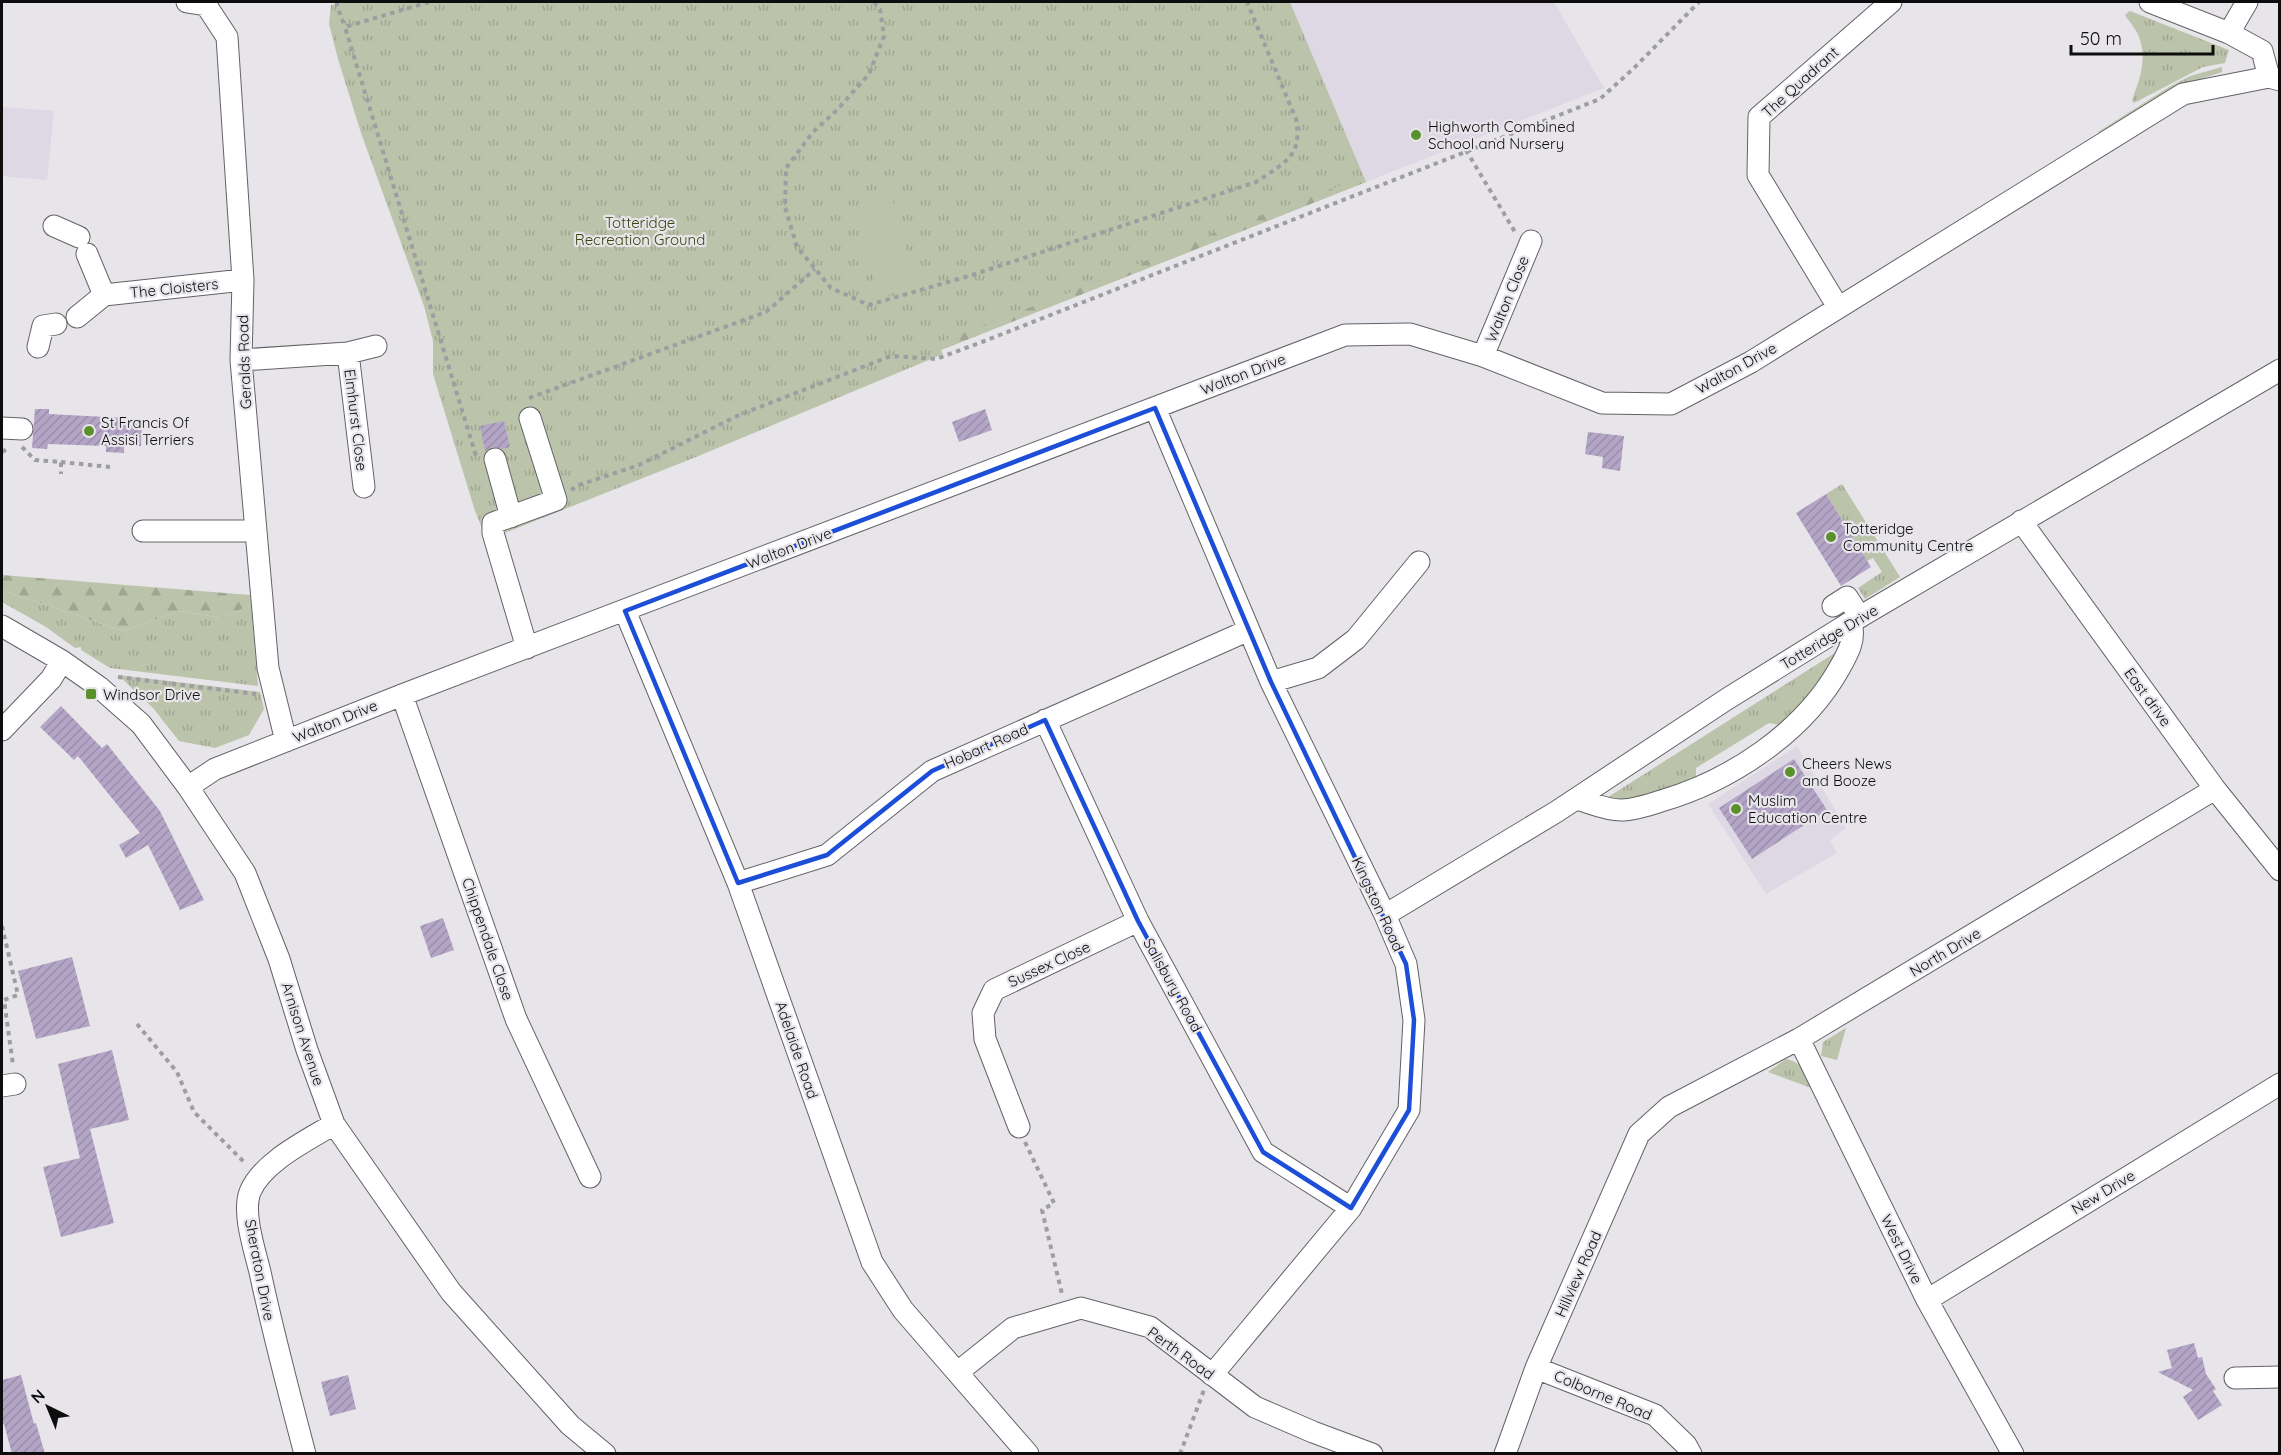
<svg xmlns="http://www.w3.org/2000/svg" width="2281" height="1455" font-family="Quicksand,sans-serif">
	<style>
		.built { fill: #ddd8e4 }
		.grass { fill: url(#grass-tufts) }
		.forest { fill: url(#forest-firs) }
		.pitch { fill: #bcc3ab }
		.building { fill: url(#building-hatch) }
		.lines { fill: none; stroke-linecap: round; stroke-linejoin: round }
		.minor-casing { stroke: #646266; stroke-width: 23 }
		.path { stroke: #9e9da0; stroke-width: 4; stroke-dasharray: 4.5 4.5; stroke-linecap: butt }
		.minor { stroke: #fff; stroke-width: 21 }
		.marked { fill: none; stroke: #1d4ed8; stroke-width: 4.5; stroke-linejoin: round }
		.poi-dot { fill: #5a912d; stroke: #e7e5ea; stroke-width: 2 }
		.labels { text-anchor: middle; dominant-baseline: central; stroke-width: 4.5; stroke-linejoin: round; paint-order: stroke }
		.street-label { font-size: 15px; fill: #0e0d0e; stroke: #e7e5ea }
		.poi-label { font-size: 15px; fill: #0e0d0e; stroke: #e7e5ea; text-anchor: start }
		.park-label { font-size: 15px; fill: #3a450b; stroke: #e7e5ea }
	</style>
	<defs>
		<pattern id="grass-tufts" width="24" height="20" patternUnits="userSpaceOnUse" patternTransform="scale(1.5)"><rect width="24" height="20" fill="#bcc3ab"/><path d="M3 7l-1-3M5 7V3M7 7l1-3M15 17l-1-3M17 17v-4M19 17l1-3" fill="none" stroke="#a0a692"/></pattern>
		<pattern id="forest-firs" width="22" height="20" patternUnits="userSpaceOnUse" patternTransform="scale(1.5)"><rect width="22" height="20" fill="#bcc3ab"/><path d="M5 1l3.5 6h-7zM16 11l3.5 6h-7z" fill="#a0a692"/></pattern>
		<pattern id="building-hatch" width="6" height="6" patternUnits="userSpaceOnUse" patternTransform="scale(1.5)"><rect width="6" height="6" fill="#b4a5c7"/><path d="M-1 1l2-2M0 6l6-6M5 7l2-2" fill="none" stroke="#9a8daa"/></pattern>
	</defs>
	<rect width="100%" height="100%" fill="#e7e5ea"/>
	<path class="built" d="M1290 2H1554L1604 88 1366 182Z
		M2 107 54 111 47 180 2 176Z
		M1797 746 1846 828 1830 840 1837 853 1766 894 1708 804Z"/>
	<path class="grass" d="M343 2H1290L1366 182 941 350 943 354 696 457 487 540 475 511 433 374V341L424 306 361 133 338 59 329 24 331 5Z
		M2130 11 2229 50 2225 63 2203 67 2134 103 2132 100C2139 81 2147 61 2140 40 2138 31 2130 23 2125 15Z
		M2222 67V72L2177 87 2101 134 2098 132 2169 87 2190 76Z
		M1842 484 1900 577 1865 599 1858 588 1882 572 1873 558 1867 561 1826 494Z
		M5 591 123 631 179 611 222 618 251 605 258 686 110 668 81 650V647L75 648 46 627 2 602Z
		M1838 651 1843 665 1780 725 1769 723 1696 768V778L1615 809 1605 799Z
		M118 675 260 692 264 709 249 735 215 748 179 741 153 708Z
		M1846 1028 1837 1060 1821 1056 1823 1042Z
		M1786 1059C1804 1063 1807 1074 1814 1089L1768 1072Z"/>
	<path class="forest" d="M1366 182 941 350 940 343 949 338 1089 285 1192 241 1347 183Z
		M2 575 250 595 251 605 222 618 179 611 123 631 5 591 2 602Z"/>
	<path class="pitch" d="M892 198 916 287 879 297 856 208Z"/>
	<path class="building" d="M35 409H49V414L125 418 124 423 142 424 141 446H124V453L106 452V446L48 444 47 449 32 448Z
		M985 409 992 430 959 442 952 422Z
		M504 421 510 447 502 449 492 447 485 451 480 426Z
		M1588 432 1624 436 1620 471 1602 468 1603 457 1585 454Z
		M1826 494 1871 567 1841 586 1796 513Z
		M61 706 102 748 107 744 160 811 204 900 180 910 148 845 126 858 119 845 140 833 78 756 74 760 40 727Z
		M1794 759 1827 810 1752 859 1719 808Z
		M443 918 454 950 431 958 420 926Z
		M72 957 90 1026 36 1039 18 971Z
		M112 1050 129 1120 90 1129 114 1223 61 1237 43 1167 80 1158 58 1064Z
		M2194 1343 2198 1358 2202 1357 2206 1374 2216 1389 2213 1391 2222 1405 2198 1420 2183 1397 2193 1390 2158 1372 2172 1368 2167 1350Z
		M21 1375 34 1424 36 1423 45 1454H12L4 1424 2 1425V1380Z
		M348 1375 356 1409 330 1416 321 1382Z"/>
	<g class="lines">
		<g class="minor-casing">
			<path id="minor" d="M187 2 206 5 227 37 243 280 241 360 268 668 286 741
				M2150 2 2229 33 2262 51 2269 77 2280 80
				M2229 33 2247 2
				M54 226 79 237
				M87 254 104 295
				M104 295 243 280
				M1838 307 1758 175 1759 117 1891 2
				M77 317 104 295
				M38 347 43 326 56 324
				M348 353 364 487
				M1483 356 1531 241
				M241 360 348 353 376 346
				M1155 408 1271 682 1385 915 1406 964 1414 1020 1409 1110 1351 1208 1212 1375
				M2 428 22 429
				M495 459 511 517
				M2021 521 2215 789 2280 870
				M143 531H256
				M1833 606 1847 597 1860 617
				M625 611 738 883 872 1262 903 1310 1028 1454
				M2 626 62 661 99 687 141 724 188 787 245 873 279 959 307 1050 334 1124 451 1292 570 1425 605 1454
				M527 648 493 533V523L556 500 530 418
				M1271 682 1318 668 1356 639 1419 562
				M402 695 516 1019 590 1177
				M1045 720 1138 921 1263 1152 1351 1208
				M2 730 51 679 62 661
				M188 787 215 769 402 695 1345 335 1410 334 1483 356 1602 403 1671 404 1751 362 2183 94 2269 77
				M1577 799C1591 803 1606 810 1621 810 1634 810 1649 805 1661 801 1730 781 1803 733 1839 669 1848 653 1856 640 1851 622
				M738 883 827 855 932 771 1249 630
				M1385 915 1556 812 1727 699 1851 622 2280 370
				M1799 1039 1927 1300 2013 1454
				M2 1086 15 1084
				M1019 1127 985 1039 983 1013 994 990 1138 921
				M1927 1300 2280 1084
				M1536 1368 1655 1415 1686 1445 1691 1454
				M958 1372 1013 1328 1081 1308 1150 1327 1255 1407 1313 1432 1372 1454
				M2235 1378 2280 1377
				M305 1454C289 1393 273 1333 260 1272 255 1251 242 1213 250 1192 262 1162 308 1140 334 1124
				M1505 1454 1536 1368 1639 1134 1669 1107 1799 1039 2215 789"/>
		</g>
		<path class="path" d="M337 2V6L345 27
			M429 2 345 27 476 456
			M874 2 880 9 884 36 869 74 837 110 813 132 786 168 785 207 797 247 831 288 869 305 972 275 1256 182C1284 163 1303 157 1296 119L1247 2
			M1466 150 1515 232
			M529 398 766 312 815 269
			M22 447 35 460 61 462V474
			M2 452 9 448
			M61 462 110 467
			M571 490 579 485 639 465 739 415 891 356 936 359 982 342 1600 99 1634 68 1699 2
			M118 677 256 694
			M2 926 18 995 4 1000 13 1065
			M137 1024 177 1072 194 1112 246 1164
			M1025 1142 1054 1203 1042 1210 1062 1294
			M1180 1454 1204 1390"/>
		<use href="#minor" class="minor"/>
	</g>
	<path class="marked" d="M1155 408 1271 682 1406 964 1414 1020 1409 1110 1351 1208 1263 1152 1138 921 1045 720 932 771 827 855 738 883 625 611Z"/>
	<g class="poi-dot">
		<circle cx="1416" cy="135" r="6"/>
		<circle cx="89" cy="431" r="6"/>
		<circle cx="1831" cy="537" r="6"/>
		<rect x="85" y="688" width="12" height="12" rx="3"/>
		<circle cx="1790" cy="772" r="6"/>
		<circle cx="1736" cy="809" r="6"/>
	</g>
	<g class="labels">
		<g class="street-label">
			<text transform="translate(1800 82) rotate(-42)">The Quadrant</text>
			<text transform="translate(174 288) rotate(-6)">The Cloisters</text>
			<text transform="translate(1507 299) rotate(-68)">Walton Close</text>
			<text transform="translate(244 362) rotate(-92)">Geralds Road</text>
			<text transform="translate(1736 368) rotate(-29)">Walton Drive</text>
			<text transform="translate(1243 374) rotate(-21)">Walton Drive</text>
			<text transform="translate(356 420) rotate(83)">Elmhurst Close</text>
			<text transform="translate(789 548) rotate(-21)">Walton Drive</text>
			<text transform="translate(1829 637) rotate(-31)">Totteridge Drive</text>
			<text transform="translate(2148 697) rotate(54)">East drive</text>
			<text transform="translate(335 721) rotate(-22)">Walton Drive</text>
			<text transform="translate(986 746) rotate(-24)">Hobart Road</text>
			<text transform="translate(1378 904) rotate(65)">Kingston Road</text>
			<text transform="translate(488 939) rotate(71)">Chippendale Close</text>
			<text transform="translate(1945 952) rotate(-31)">North Drive</text>
			<text transform="translate(1049 964) rotate(-25)">Sussex Close</text>
			<text transform="translate(1173 985) rotate(61)">Salisbury Road</text>
			<text transform="translate(303 1034) rotate(72)">Arnison Avenue</text>
			<text transform="translate(797 1050) rotate(71)">Adelaide Road</text>
			<text transform="translate(2103 1192) rotate(-31)">New Drive</text>
			<text transform="translate(1902 1249) rotate(64)">West Drive</text>
			<text transform="translate(260 1270) rotate(79)">Sheraton Drive</text>
			<text transform="translate(1578 1274) rotate(-66)">Hillview Road</text>
			<text transform="translate(1181 1353) rotate(36)">Perth Road</text>
			<text transform="translate(1603 1395) rotate(23)">Colborne Road</text>
		</g>
		<g class="poi-label">
			<text x="1428" y="126">Highworth Combined<tspan x="1428" dy="17">School and Nursery</tspan></text>
			<text x="101" y="422">St Francis Of<tspan x="101" dy="17">Assisi Terriers</tspan></text>
			<text x="1843" y="528">Totteridge<tspan x="1843" dy="17">Community Centre</tspan></text>
			<text x="103" y="694">Windsor Drive</text>
			<text x="1802" y="763">Cheers News<tspan x="1802" dy="17">and Booze</tspan></text>
			<text x="1748" y="800">Muslim<tspan x="1748" dy="17">Education Centre</tspan></text>
		</g>
		<g class="park-label">
			<text x="640" y="222">Totteridge<tspan x="640" dy="17">Recreation Ground</tspan></text>
		</g>
	</g>
	<rect width="2281" height="1455" fill="none" stroke="#0e0d0e" stroke-width="6"/>
	<g transform="translate(48 1407) rotate(317)" stroke="#e7e5ea" stroke-width="4.5" paint-order="stroke">
	<path d="M0-4.5L10 22L0 15L-10 22Z" fill="#0e0d0e"/>
	<text y="-9" font-size="16" font-weight="bold" text-anchor="middle" fill="#0e0d0e">N</text>
	</g>
	<path d="M2071 45v9h142v-9" fill="none" stroke="#0e0d0e" stroke-width="3"/>
	<text x="2080" y="45" font-size="18" fill="#0e0d0e" stroke="#e7e5ea" stroke-width="4.5" paint-order="stroke">50 m</text>
</svg>
